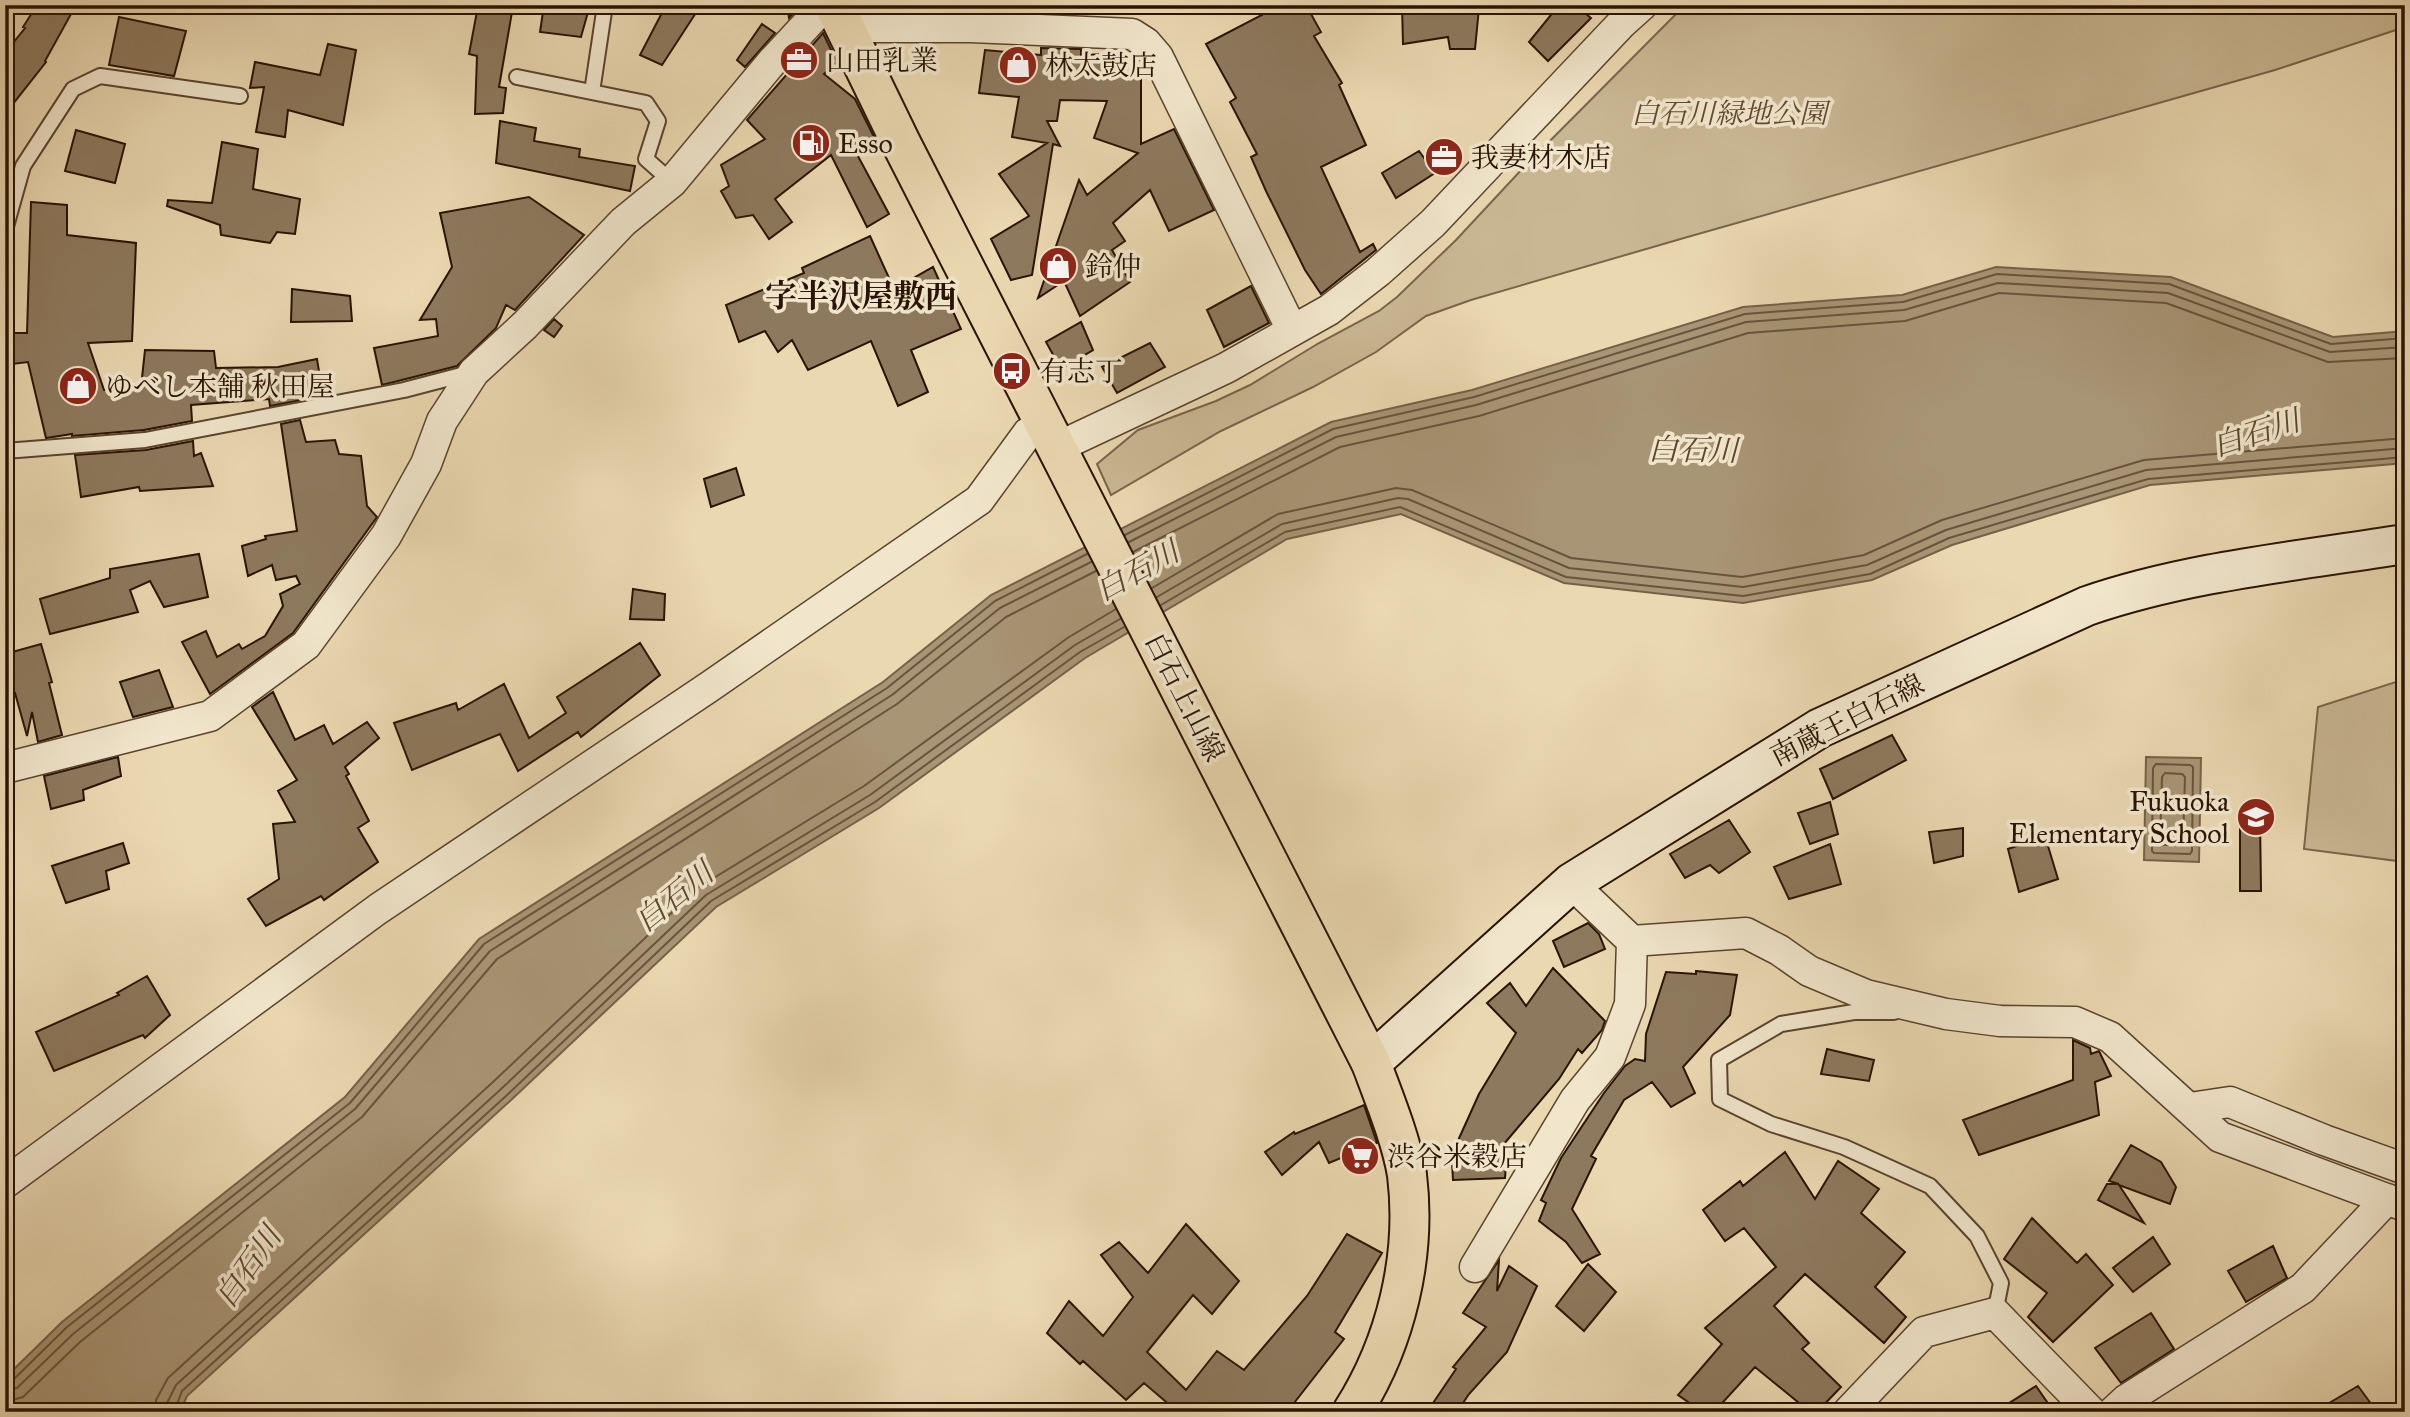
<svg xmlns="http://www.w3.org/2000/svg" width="2410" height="1417" font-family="'IM FELL Great Primer','Noto Serif JP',serif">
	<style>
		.green { fill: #c9b793; stroke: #79654a; stroke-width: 2 }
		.water { fill: #a89575; stroke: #756147; stroke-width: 2 }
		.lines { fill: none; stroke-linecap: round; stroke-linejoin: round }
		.shore { stroke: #68543b; stroke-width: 2 }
		.building { fill: #8d795d; stroke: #291301; stroke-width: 2 }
		.service-casing { stroke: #59442d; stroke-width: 18 }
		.minor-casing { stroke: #59442d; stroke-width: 33 }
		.secondary-casing { stroke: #291301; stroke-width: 42 }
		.primary-casing { stroke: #291301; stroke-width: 42 }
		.service { stroke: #f1e6cc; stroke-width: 14 }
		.minor { stroke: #f1e6cc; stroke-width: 30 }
		.secondary { stroke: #f1e6cc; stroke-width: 38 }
		.primary { stroke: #ead8b1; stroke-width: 38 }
		.labels { text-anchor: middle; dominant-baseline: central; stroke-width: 7; stroke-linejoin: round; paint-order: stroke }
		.poi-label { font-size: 28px; fill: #291301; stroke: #f1e6cc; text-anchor: start }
		.park-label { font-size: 28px; font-style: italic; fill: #614c34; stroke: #f1e6cc }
		.street-label { font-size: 28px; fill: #291301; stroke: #f1e6cc }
		.water-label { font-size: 30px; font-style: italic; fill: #5c472f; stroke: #f1e6cc }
		.quarter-label { font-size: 32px; font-weight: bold; fill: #291301; stroke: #f1e6cc }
	</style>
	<rect width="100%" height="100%" fill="#ead8b1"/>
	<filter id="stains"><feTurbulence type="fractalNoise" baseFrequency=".00286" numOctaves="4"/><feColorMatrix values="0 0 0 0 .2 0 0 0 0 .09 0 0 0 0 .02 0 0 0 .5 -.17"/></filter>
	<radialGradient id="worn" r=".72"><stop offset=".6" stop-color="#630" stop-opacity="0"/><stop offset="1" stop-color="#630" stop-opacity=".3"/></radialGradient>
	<path class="green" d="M1685 5H2405V27L2275 70 1684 238 1471 300 1426 316 1376 352 1313 387 1221 431 1111 495 1097 464 1138 430 1216 401 1250 385 1319 343 1379 311 1397 297 1456 240 1524 167Z
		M2405 679V862L2304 849 2318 707Z"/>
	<path class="water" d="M1996 267 2171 277 2333 337 2405 331V463L2150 485 1952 545 1872 580 1743 603 1564 583 1401 514 1287 539 1085 658 879 808 716 907 510 1101 187 1396 180 1412H5V1378L62 1322 345 1097 479 939 883 682 991 595 1331 422 1472 390 1743 307 1902 295Z
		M2146 757 2201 758 2199 862 2144 860Z"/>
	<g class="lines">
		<path class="shore" d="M1125 535 1333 429 1474 397 1745 314 1903 302 1997 274 2169 284 2331 344 2405 338
			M1129 542 1336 437 1476 405 1746 322 1904 310 1998 283 2168 293 2330 352 2405 347
			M1133 552 1340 447 1479 416 1748 333 1905 321 1999 293 2166 303 2328 362 2405 358
			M1152 588 1278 514 1396 488 1412 490 1571 558 1742 577 1864 555 1942 520 2144 460 2405 438
			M1157 597 1282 524 1398 498 1408 499 1569 568 1743 587 1867 565 1946 530 2146 470 2405 448
			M1161 605 1285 532 1400 507 1566 577 1743 596 1870 574 1949 538 2148 479 2405 457
			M2156 764 2190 765 2193 767 2192 851 2190 854 2154 853 2152 851 2153 768Z
			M2165 773 2182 774 2185 777 2183 842 2180 845H2163L2160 842 2162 777Z
			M5 1383 13 1380 67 1327 350 1103 484 944 887 688 995 601 1087 554
			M5 1391 17 1388 73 1334 355 1109 490 951 892 695 1000 608 1091 562
			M5 1402 23 1397 80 1342 362 1117 497 959 897 704 1006 617 1096 571
			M155 1412 156 1400 168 1378 493 1082 699 887 864 786 1069 637 1116 609
			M165 1412 167 1403 176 1385 500 1090 706 895 870 795 1075 645 1120 619
			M174 1412 182 1391 506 1096 711 901 875 802 1080 652 1124 627"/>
	</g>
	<path class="building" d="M37 5H76L45 61 46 62 5 114V53L25 28 23 27Z
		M544 5H590L581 37 540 32Z
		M666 5H701L662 65 640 55Z
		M787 5H801L789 18Z
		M1281 5H1306L1321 32 1314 36 1342 83 1339 85 1366 145 1321 167 1360 252 1373 244 1376 250 1321 294 1305 270 1266 191 1251 157 1257 154 1230 102 1236 98 1206 44Z
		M1402 5 1479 8 1475 49H1450L1448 37 1403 44Z
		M1559 5H1575L1591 18 1548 61 1529 42Z
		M478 6 512 12 499 87 506 88 503 113 475 114 477 56 469 54Z
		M119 17 186 31 174 76 109 65Z
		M762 24 775 33 745 67 737 60Z
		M823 33 837 62 824 74 855 99 874 137 852 145 889 214 867 227 831 155 775 199 792 222 769 239 753 215 736 218 721 191 729 186 721 165 765 139 747 120Z
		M328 44 356 50 343 125 288 110 285 137 256 132 264 87 250 88 255 62 320 75Z
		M1041 48 1081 49V55L1108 54 1107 75H1141V144L1174 129 1214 210 1169 231 1150 190 1113 223 1125 241 1112 250 1130 282 1080 316 1064 281 1038 298 1079 180 1087 195 1138 153 1094 138 1107 101 1060 100 1057 121H1047L1060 146 1053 144 1032 275 1011 280 991 239 1029 216 999 174 1047 143 1012 137 1019 97 979 93 985 50 1041 55Z
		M500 121 536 128 534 141 580 149 579 157 635 166 630 191 496 163Z
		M76 130 125 144 115 183 65 171Z
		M222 142 258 149 253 189 300 199 295 234 277 232 270 243 221 235 220 225 167 206 168 200 212 203Z
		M1419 151 1435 173 1396 198 1382 173Z
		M529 197 584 235 515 310 506 305 496 328 457 366 382 385 374 348 438 336 436 319 420 320 452 267 440 213Z
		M31 202 67 205V235L136 243 132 341 88 343 104 390 141 387 145 350 214 351 216 368 278 367 317 359 323 396 270 406 269 399 191 405 192 421 144 430 72 436V434L46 438 28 362 12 364 10 333H27Z
		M870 236 894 289 933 267 961 329 911 350 928 392 898 406 871 341 808 370 792 340 778 352 765 331 739 342 726 305 804 273 802 268Z
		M1251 286 1269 323 1224 347 1207 310Z
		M292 289 350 296 352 321 291 322Z
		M554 319 562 326 554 337 544 330Z
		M1081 322 1093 350 1061 369 1046 342Z
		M1150 343 1165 367 1117 393 1102 367Z
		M300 420 306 442 335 440 339 454 361 456 367 506 377 517 293 633 210 694 182 642 206 631 217 657 239 644 242 649 265 636 283 606 280 594 300 584 296 576 276 580 272 565 248 576 242 546 266 539 265 536 297 531 281 424Z
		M193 441 194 456 201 453 213 486 140 491 139 487 81 497 75 455 146 450Z
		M736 468 744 495 711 507 704 479Z
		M199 554 208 597 164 607 150 581 130 590 138 612 50 634 40 599 110 578V569Z
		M633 589 665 594 664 620 630 619Z
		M640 643 660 675 581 737 578 732 518 771 500 734 412 770 394 723 456 703 458 710 504 684 529 738 566 713 557 697Z
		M41 644 52 682 49 683 62 735 38 742 32 712 27 736 15 693 5 695V654Z
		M159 670 173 707 133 717 120 682Z
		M273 692 295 740 324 725 333 744 367 722 379 738 345 767 349 774 346 776 369 821 358 828 378 862 324 900 321 896 266 926 248 899 279 879 273 824 295 822 278 791 297 780 252 707Z
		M1892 735 1906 760 1833 799 1820 769Z
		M118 757 121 776 83 790 84 800 51 809 44 776Z
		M1830 802 1838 834 1810 844 1798 813Z
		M2260 818 2261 891H2240V819Z
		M1729 820 1750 852 1719 873 1710 865 1685 878 1670 854Z
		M1963 828V856L1934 863 1929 832Z
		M2045 836 2058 879 2019 892 2008 849Z
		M123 843 129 863 106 871 109 889 66 903 52 866Z
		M1830 844 1841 884 1789 899 1774 867Z
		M1588 923 1599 934 1605 949 1564 967 1553 941Z
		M1553 968 1605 1021 1602 1030 1582 1053 1578 1049 1559 1079 1503 1145 1507 1150 1505 1178 1453 1180 1451 1145H1456L1479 1094 1516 1033 1487 1003 1510 983 1526 1006Z
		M1696 971 1737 975 1730 1015 1683 1067 1695 1093 1671 1107 1652 1082 1624 1100 1591 1156 1596 1159 1572 1209 1600 1254 1582 1263 1566 1242 1539 1221 1546 1203 1541 1200 1561 1158 1604 1093 1625 1066 1635 1059 1645 1061 1646 1034 1666 972 1696 974Z
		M147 976 170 1015 145 1038 143 1035 54 1071 36 1032 119 995 117 993Z
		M2073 1040 2090 1048 2091 1054 2099 1051 2111 1076 2095 1082 2099 1115 1979 1155 1963 1120 2073 1080Z
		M1827 1049 1874 1060 1869 1081 1821 1074Z
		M1364 1105 1377 1143 1329 1163 1319 1142 1282 1175 1265 1152 1294 1132 1295 1134Z
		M2131 1145 2161 1162 2176 1187 2170 1204 2119 1185 2144 1223 2098 1200 2107 1184H2119L2109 1181Z
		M1785 1152 1815 1199 1838 1161 1879 1189 1861 1213 1905 1252 1875 1287 1906 1317 1884 1343 1805 1274 1774 1306 1809 1343 1802 1349 1841 1387 1817 1412H1810L1755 1367 1714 1412H1680L1688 1402 1678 1395 1722 1344 1705 1328 1776 1267 1744 1228 1725 1241 1703 1210 1740 1181 1743 1186Z
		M2032 1218 2077 1263 2086 1254 2113 1285 2053 1342 2028 1317 2047 1293 2004 1259Z
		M1186 1224 1239 1281 1212 1314 1193 1295 1147 1352 1186 1390 1217 1351 1244 1370 1307 1296 1347 1234 1382 1253 1335 1332 1344 1339 1287 1412H1169L1172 1407 1144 1383 1126 1400 1083 1361 1080 1364 1047 1333 1069 1301 1103 1336 1133 1297 1101 1255 1119 1242 1148 1273Z
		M2153 1237 2170 1264 2133 1292 2113 1268Z
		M2273 1246 2287 1278 2246 1302 2228 1271Z
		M1499 1260 1497 1291 1509 1266 1537 1286 1507 1352 1469 1394 1457 1412H1427L1456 1369 1453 1367 1486 1327 1463 1313Z
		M1588 1264 1616 1292 1584 1331 1556 1306Z
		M2151 1313 2174 1349 2121 1383 2095 1348Z
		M2036 1386 2054 1412H1995Z
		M2358 1386 2377 1412H2314Z"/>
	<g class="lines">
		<g class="service-casing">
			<path id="service" d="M517 77 646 103 658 121 646 159 672 182
				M592 92 605 5
				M5 230 23 166 73 89 100 76 240 96
				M5 451 145 440 404 390 469 373
				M1894 1012H1854L1781 1024 1719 1060 1720 1099 1771 1124 1844 1147 1930 1186 1977 1236 2001 1283 1995 1313"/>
		</g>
		<g class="minor-casing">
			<path id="minor" d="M843 27H970L1132 34 1146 43 1158 57 1292 330
				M1056 448 1226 368 1329 310 1378 272 1433 223 1622 23 1642 5
				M5 768 210 716 306 645 386 536 426 464 442 421 474 372 525 325 623 222 672 182 771 63 825 5
				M1632 941 1746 933 1779 950 1809 971 1866 995 1946 1014 2000 1021 2075 1022 2110 1037 2220 1137 2405 1206
				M2190 1108 2230 1102 2324 1140 2405 1169
				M5 1183 378 909 709 687 979 500 1028 433 1043 423
				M1475 1267 1575 1100 1610 1057 1630 1004 1632 941 1571 883
				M1848 1412 1924 1332 1995 1313 2091 1412
				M2113 1412 2126 1400 2303 1288 2387 1199"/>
		</g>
		<g class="secondary-casing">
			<path id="secondary" d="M1371 1063 1571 883 1820 728 2087 606C2189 571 2299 561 2405 544"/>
		</g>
		<g class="primary-casing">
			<path id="primary" d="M834 5 901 143 1371 1063C1383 1095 1402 1142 1407 1175 1417 1256 1396 1343 1352 1412"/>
		</g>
		<use href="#service" class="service"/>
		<use href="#minor" class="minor"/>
		<use href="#secondary" class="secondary"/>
		<use href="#primary" class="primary"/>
	</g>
	<defs>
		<g id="office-disc" transform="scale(2.0125)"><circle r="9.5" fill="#8f2418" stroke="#f1e6cc"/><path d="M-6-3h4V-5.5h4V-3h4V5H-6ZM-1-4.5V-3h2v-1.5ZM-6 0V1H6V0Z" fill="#fff"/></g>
		<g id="shop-disc" transform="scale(2.0125)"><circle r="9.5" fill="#8f2418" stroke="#f1e6cc"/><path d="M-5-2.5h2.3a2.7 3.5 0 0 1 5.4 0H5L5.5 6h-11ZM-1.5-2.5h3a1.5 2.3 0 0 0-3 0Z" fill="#fff"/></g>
		<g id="fuel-disc" transform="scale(2.0125)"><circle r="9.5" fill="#8f2418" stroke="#f1e6cc"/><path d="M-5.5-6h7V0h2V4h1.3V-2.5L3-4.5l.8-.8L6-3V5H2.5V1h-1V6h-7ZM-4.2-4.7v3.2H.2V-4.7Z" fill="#fff"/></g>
		<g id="bus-disc" transform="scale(2.0125)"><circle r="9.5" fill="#8f2418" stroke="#f1e6cc"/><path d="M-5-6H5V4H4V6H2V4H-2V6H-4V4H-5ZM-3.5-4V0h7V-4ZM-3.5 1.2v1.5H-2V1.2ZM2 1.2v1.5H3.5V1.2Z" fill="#fff"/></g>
		<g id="school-disc" transform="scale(2.0125)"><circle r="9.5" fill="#8f2418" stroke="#f1e6cc"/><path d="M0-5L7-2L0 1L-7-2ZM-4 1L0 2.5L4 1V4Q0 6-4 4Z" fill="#fff"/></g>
		<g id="supermarket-disc" transform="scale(2.0125)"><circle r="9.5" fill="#8f2418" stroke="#f1e6cc"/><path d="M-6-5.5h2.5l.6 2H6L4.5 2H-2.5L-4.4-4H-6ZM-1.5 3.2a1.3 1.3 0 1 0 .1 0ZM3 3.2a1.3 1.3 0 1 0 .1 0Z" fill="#fff"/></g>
	</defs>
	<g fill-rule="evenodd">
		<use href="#office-disc" x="799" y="60"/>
		<use href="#shop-disc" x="1018" y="65"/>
		<use href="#fuel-disc" x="811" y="143"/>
		<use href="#office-disc" x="1444" y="157"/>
		<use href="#shop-disc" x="1058" y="266"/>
		<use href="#bus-disc" x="1012" y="371"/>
		<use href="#shop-disc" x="78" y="386"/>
		<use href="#school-disc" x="2256" y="817"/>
		<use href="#supermarket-disc" x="1360" y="1156"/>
	</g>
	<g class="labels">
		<g class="poi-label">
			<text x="826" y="60">山田乳業</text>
			<text x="1045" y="65">林太鼓店</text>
			<text x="838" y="143">Esso</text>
			<text x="1471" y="157">我妻材木店</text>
			<text x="1085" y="266">鈴仲</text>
			<text x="1039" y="371">有志丁</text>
			<text x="105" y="386">ゆべし本舗 秋田屋</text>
			<text x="2229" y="801" text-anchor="end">Fukuoka<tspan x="2229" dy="32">Elementary School</tspan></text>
			<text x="1387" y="1156">渋谷米穀店</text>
		</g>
		<g class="park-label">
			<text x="1729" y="113">白石川緑地公園</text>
		</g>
		<g class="street-label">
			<text transform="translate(1185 697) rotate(63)">白石上山線</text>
			<text transform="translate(1847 720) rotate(-27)">南蔵王白石線</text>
		</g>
		<g class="water-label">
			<text transform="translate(2256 433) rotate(-18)">白石川</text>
			<text transform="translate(1693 450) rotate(1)">白石川</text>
			<text transform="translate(1137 571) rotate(-29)">白石川</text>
			<text transform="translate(674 897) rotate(-39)">白石川</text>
			<text transform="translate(248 1267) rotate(-55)">白石川</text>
		</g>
		<g class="quarter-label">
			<text x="861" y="296">字半沢屋敷西</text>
		</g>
	</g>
	<rect width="2410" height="1417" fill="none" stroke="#ead8b1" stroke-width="28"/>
	<rect x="7" y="7" width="2396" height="1403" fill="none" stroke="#291301" stroke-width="3.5"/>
	<rect x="14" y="14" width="2382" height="1389" fill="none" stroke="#291301" stroke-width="2"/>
	<rect width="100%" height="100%" filter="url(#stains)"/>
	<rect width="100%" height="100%" fill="url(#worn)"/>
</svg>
